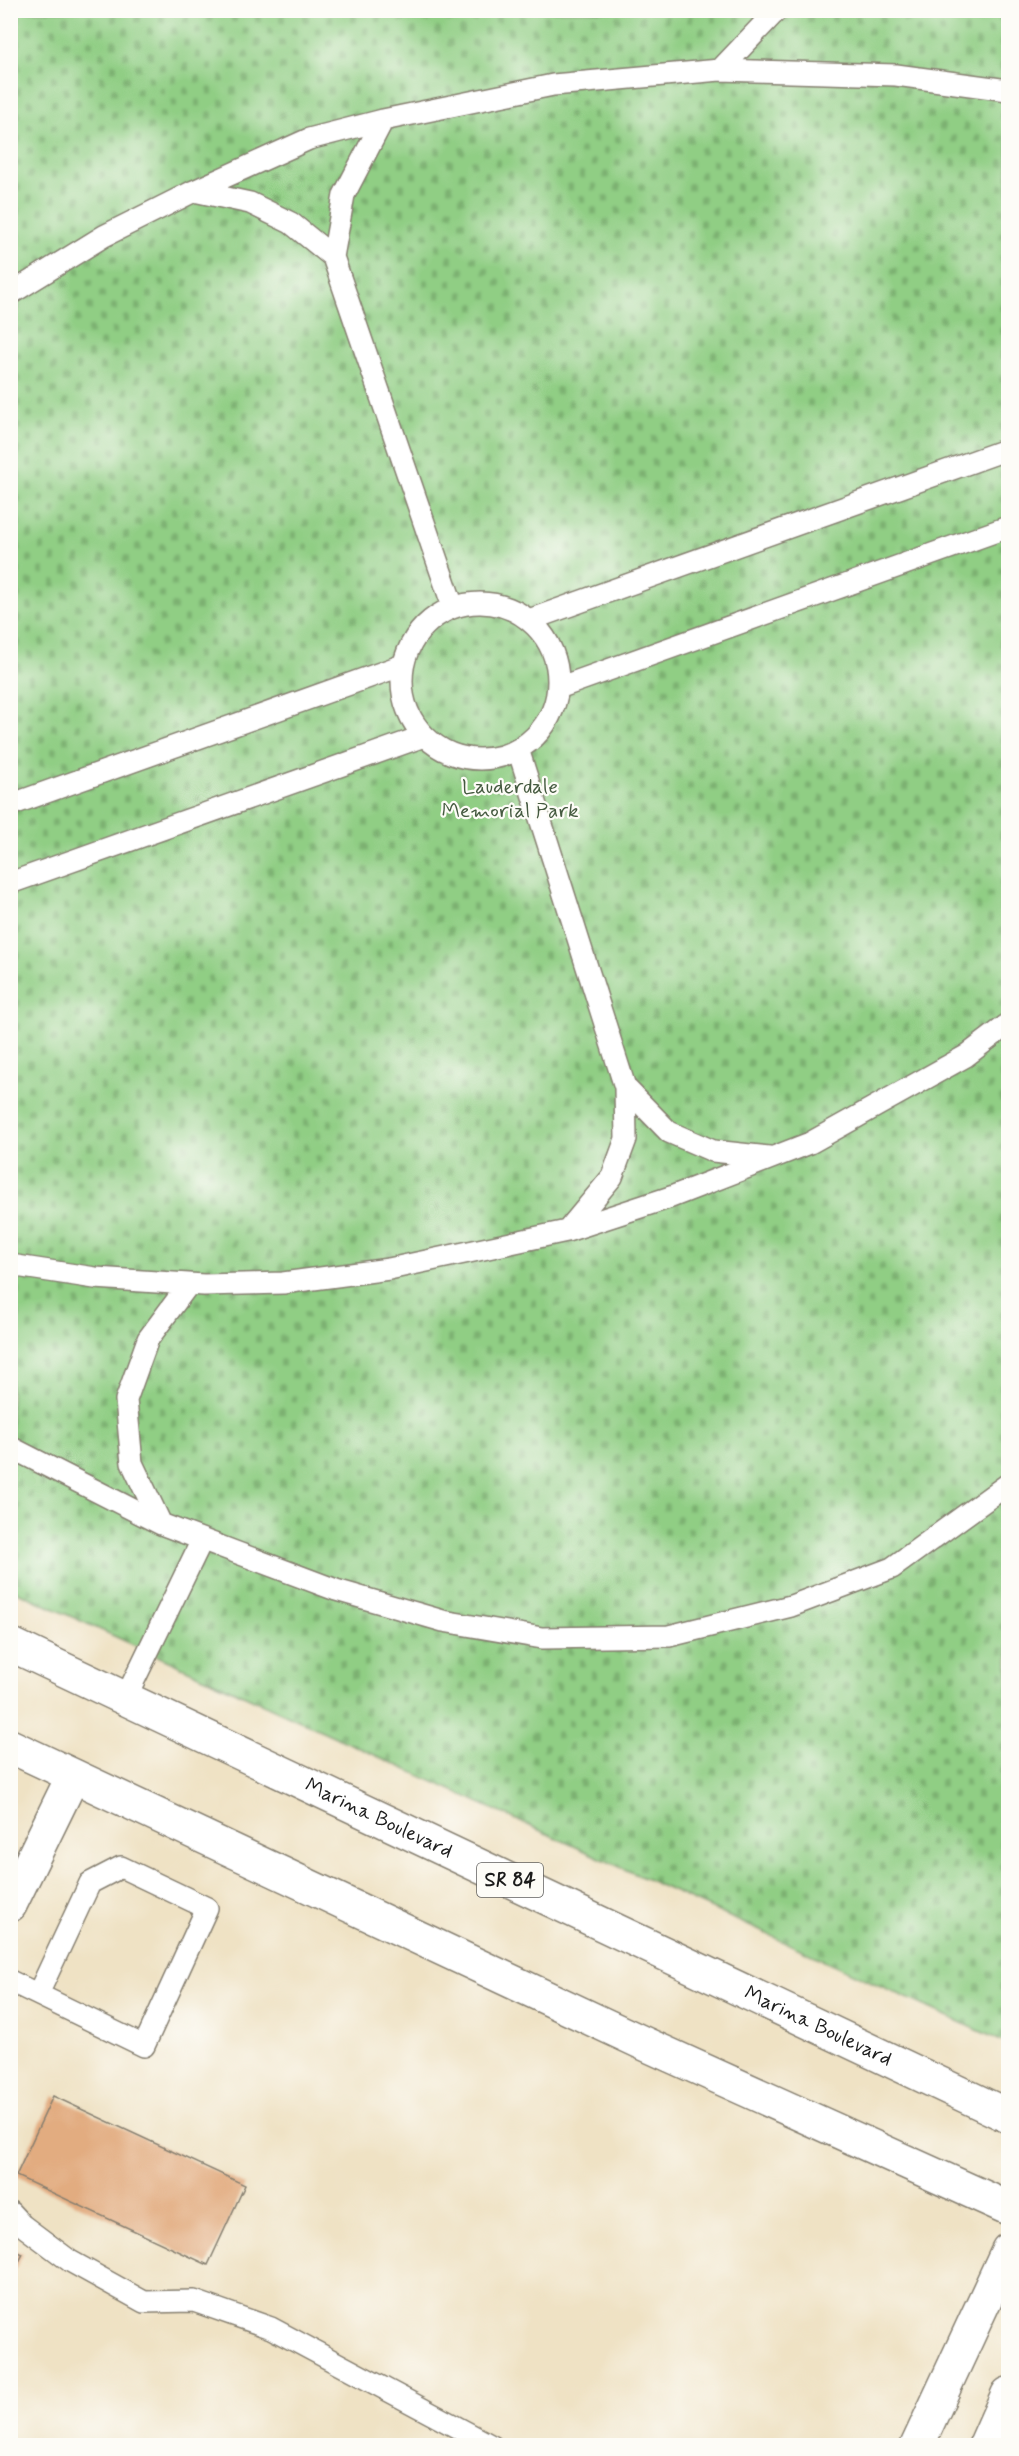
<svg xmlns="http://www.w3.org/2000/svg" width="1019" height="2456" font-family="Mynerve,sans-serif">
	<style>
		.cemetery { fill: url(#cemetery-stones); stroke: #567550; stroke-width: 1.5 }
		.building { fill: #e2ac80 }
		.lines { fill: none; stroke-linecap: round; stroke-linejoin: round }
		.lane-casing { stroke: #867f70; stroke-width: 24 }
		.street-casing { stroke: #867f70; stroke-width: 36 }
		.secondary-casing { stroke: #867f70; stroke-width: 36 }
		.primary-casing { stroke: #867f70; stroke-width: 36 }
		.lane { stroke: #fff; stroke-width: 21 }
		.street { stroke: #fff; stroke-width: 33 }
		.secondary { stroke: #fff; stroke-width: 33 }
		.primary { stroke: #fff; stroke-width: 33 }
		.labels { text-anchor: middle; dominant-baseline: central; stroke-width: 4.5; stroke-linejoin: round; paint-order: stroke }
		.shield { fill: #fdfcf7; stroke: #605f5e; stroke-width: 1.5 }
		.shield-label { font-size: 20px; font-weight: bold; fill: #1c1c1c }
		.park-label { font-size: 21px; fill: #455a40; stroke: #fdfcf7 }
		.street-label { font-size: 21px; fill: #1c1c1c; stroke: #fdfcf7 }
	</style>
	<defs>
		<pattern id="cemetery-stones" width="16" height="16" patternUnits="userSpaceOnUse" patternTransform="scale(1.5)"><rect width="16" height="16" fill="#90ce84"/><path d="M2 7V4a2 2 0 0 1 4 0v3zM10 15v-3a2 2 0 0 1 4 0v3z" fill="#7cb071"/></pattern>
	</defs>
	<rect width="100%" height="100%" fill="#fdfcf7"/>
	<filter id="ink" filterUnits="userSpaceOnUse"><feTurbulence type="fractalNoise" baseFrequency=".0167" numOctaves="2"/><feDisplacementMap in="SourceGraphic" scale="12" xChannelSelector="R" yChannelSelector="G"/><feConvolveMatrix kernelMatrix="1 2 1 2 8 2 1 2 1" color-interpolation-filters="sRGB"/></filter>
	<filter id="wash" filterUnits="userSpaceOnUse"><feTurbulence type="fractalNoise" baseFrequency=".008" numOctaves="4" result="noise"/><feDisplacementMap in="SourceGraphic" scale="24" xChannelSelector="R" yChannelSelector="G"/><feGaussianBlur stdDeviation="1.35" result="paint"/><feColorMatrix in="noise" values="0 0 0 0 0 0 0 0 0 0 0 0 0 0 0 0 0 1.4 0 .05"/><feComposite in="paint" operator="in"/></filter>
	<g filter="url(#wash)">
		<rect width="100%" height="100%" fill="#efe2c4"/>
		<path class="cemetery" d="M11 11H1008V2044L11 1589Z"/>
		<g id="blocks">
			<path class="building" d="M53 2096 245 2185 208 2265 16 2176Z
				M10 2248 23 2254 10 2279Z"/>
		</g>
	</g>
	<g filter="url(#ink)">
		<use href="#blocks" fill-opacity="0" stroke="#867f70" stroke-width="1.5"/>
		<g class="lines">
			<g class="lane-casing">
				<path id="lane" d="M720 70 777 10
					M194 191 250 203 291 223 333 257 453 607
					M333 257 344 195 383 120
					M10 294 104 236 194 191 309 139 383 120 553 85 720 70 896 75 1008 90
					M402 681a78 78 0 1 1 156 0a78 78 0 1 1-156 0Z
					M529 620 1008 449
					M558 688 1008 527
					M518 749 625 1087 626 1139 612 1177 568 1230
					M10 805 403 665
					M10 883 424 736
					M625 1087 669 1132 713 1151 769 1157
					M10 1265 95 1278 204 1285 283 1283 389 1269 567 1231 671 1197 810 1143 966 1056 1008 1024
					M189 1284 148 1339 126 1400 132 1463 161 1524 336 1590 443 1621 542 1638 669 1636 791 1606 892 1568 1008 1484
					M10 1447 161 1524
					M125 1699 202 1540
					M10 1981 144 2046 207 1908 121 1867 90 1883 38 1994
					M10 2212 22 2225 70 2261 144 2302 194 2301 271 2328 492 2446"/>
			</g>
			<g class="street-casing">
				<path id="street" d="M10 1905 73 1776"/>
			</g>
			<g class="secondary-casing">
				<path id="secondary" d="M917 2446 1008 2250
					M985 2446 1008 2394"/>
			</g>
			<g class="primary-casing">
				<g id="primary">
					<path id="s1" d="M10 1644 1008 2116"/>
					<path d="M10 1746 643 2043 1008 2208"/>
				</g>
			</g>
			<use href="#lane" class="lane"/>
			<use href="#street" class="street"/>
			<use href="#secondary" class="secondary"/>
			<use href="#primary" class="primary"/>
		</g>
	</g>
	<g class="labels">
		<rect class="shield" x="477" y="1863" width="66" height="34" rx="4.5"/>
		<g class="shield-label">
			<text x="510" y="1880">SR 84</text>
		</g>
		<g class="park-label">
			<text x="510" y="787">Lauderdale<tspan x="510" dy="24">Memorial Park</tspan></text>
		</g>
		<g class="street-label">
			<text stroke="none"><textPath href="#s1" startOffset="408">Marina Boulevard</textPath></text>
			<text stroke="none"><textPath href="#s1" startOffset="894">Marina Boulevard</textPath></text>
		</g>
	</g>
	<rect width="1019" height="2456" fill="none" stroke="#fdfcf7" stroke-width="36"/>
</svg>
